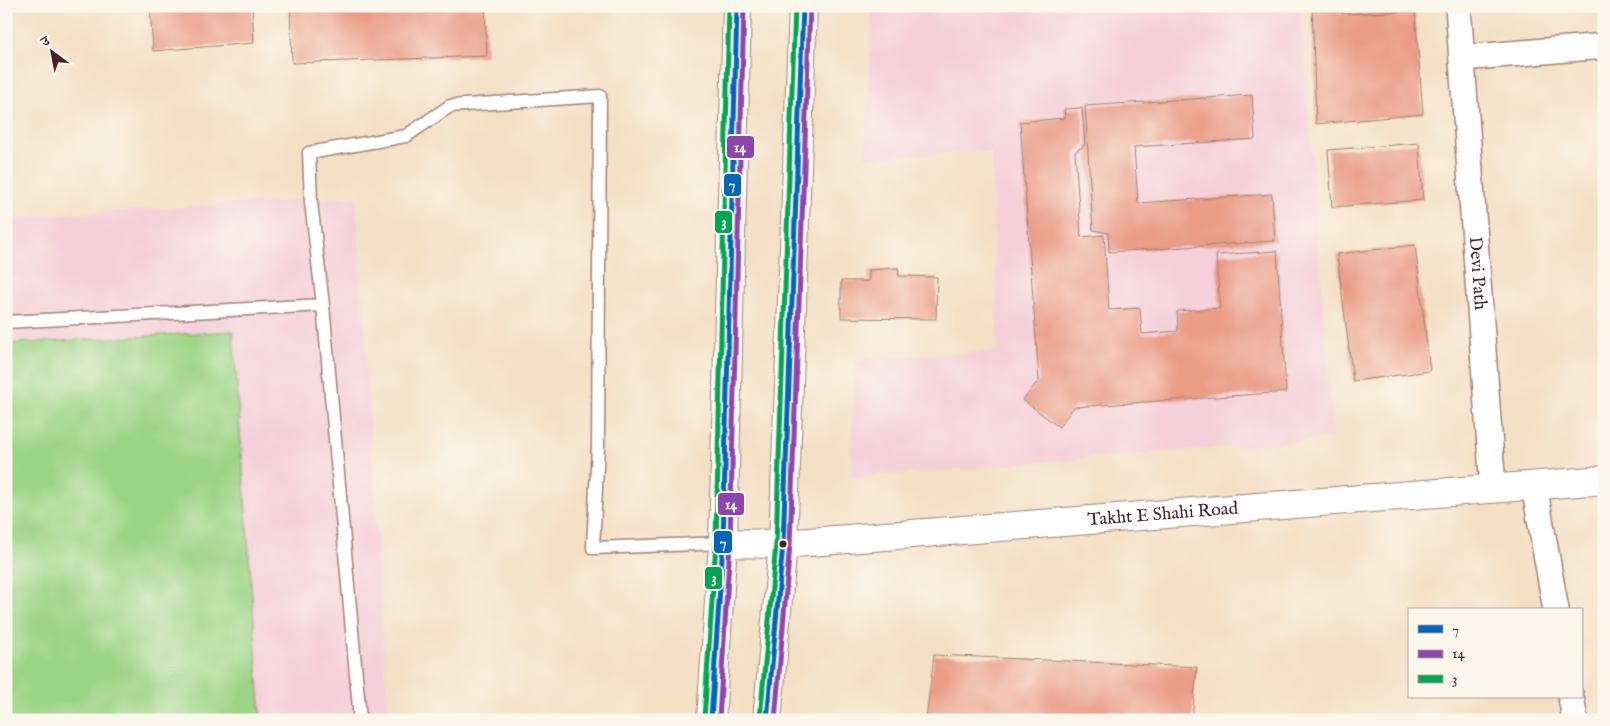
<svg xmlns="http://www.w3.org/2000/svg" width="1610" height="726" font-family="'IM FELL English','Noto Serif Devanagari',serif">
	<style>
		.built { fill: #f5cfd9 }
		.green { fill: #9cd486; stroke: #737a58 }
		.building { fill: #ea9c87 }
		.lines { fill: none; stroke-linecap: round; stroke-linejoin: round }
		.lane-casing { stroke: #9f8078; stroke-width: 15 }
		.street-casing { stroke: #9f8078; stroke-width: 28 }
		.secondary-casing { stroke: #9f8078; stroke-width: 30 }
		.primary-casing { stroke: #9f8078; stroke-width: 30 }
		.lane { stroke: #fff; stroke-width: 12 }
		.street { stroke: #fff; stroke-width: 25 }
		.secondary { stroke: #fff; stroke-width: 28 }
		.primary { stroke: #fff; stroke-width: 28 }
		.bus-1-casing { stroke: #fbf7ec; stroke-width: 9 }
		.bus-2-casing { stroke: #fbf7ec; stroke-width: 9 }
		.bus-3-casing { stroke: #fbf7ec; stroke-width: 9 }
		.bus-1 { stroke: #0065bd; stroke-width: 5 }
		.bus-2 { stroke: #8e44ad; stroke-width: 5 }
		.bus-3 { stroke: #00a651; stroke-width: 5 }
		.bus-dot { fill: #4a1f2b; stroke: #fbf7ec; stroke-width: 2 }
		.labels { text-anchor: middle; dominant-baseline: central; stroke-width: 4; stroke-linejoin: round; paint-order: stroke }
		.street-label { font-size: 18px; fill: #4a1f2b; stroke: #fbf7ec }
		.line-badge { stroke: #fbf7ec; stroke-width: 2 }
		.badge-label { font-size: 14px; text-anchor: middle; font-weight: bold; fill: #fff }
	</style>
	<rect width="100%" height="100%" fill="#fbf7ec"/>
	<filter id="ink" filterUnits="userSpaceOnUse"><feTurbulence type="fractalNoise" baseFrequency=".02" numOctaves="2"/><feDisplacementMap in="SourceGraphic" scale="10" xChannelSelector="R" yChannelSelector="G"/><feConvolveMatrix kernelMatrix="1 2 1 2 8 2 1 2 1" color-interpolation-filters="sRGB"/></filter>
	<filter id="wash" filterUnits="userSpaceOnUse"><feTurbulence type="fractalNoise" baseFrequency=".0096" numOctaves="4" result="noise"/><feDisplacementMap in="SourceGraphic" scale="20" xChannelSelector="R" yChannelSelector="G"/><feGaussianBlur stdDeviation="1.12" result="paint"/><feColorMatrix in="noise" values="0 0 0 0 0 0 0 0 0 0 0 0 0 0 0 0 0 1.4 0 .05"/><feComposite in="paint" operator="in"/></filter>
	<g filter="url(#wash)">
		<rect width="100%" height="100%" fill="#f4e0c5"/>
		<path class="built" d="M872 6H1301L1333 438 850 478 855 360 998 351 991 152 865 157Z
			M356 196 388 720H6V218Z"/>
		<path class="green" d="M233 331 261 720H6V344Z"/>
		<g id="blocks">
			<path class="building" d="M150 6H252L254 43 153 51Z
				M290 6H485L487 56 292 63Z
				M1312 6H1342V14L1415 11 1423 114 1316 124Z
				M1252 95 1255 139 1134 147 1138 203 1272 194 1275 241 1109 252 1108 233 1093 230 1085 106Z
				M1082 108 1085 145 1075 152 1081 237 1104 235 1109 310 1140 308 1142 334 1178 331 1177 311 1220 308 1216 255 1277 251 1286 392 1074 407 1059 427 1023 400 1039 380 1020 122 1065 118 1064 109Z
				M1419 143 1423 200 1332 207 1328 150Z
				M1415 245 1430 371 1353 381 1337 254Z
				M898 268 899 276 937 277 936 319 841 318V281H869V270Z
				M934 655 1197 667 1192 720H926Z"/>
		</g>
	</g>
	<g filter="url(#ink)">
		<use href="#blocks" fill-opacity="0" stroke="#9f8078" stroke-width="1"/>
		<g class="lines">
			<g class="lane-casing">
				<path id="lane" d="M6 322 323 305
					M360 720 323 305 311 202 309 153 406 136 450 106 600 96 598 447 593 548 723 543"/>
			</g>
			<g class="street-casing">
				<g id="street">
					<path id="s1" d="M1458 6 1493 488"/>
					<path d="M1462 58 1604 46"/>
					<path d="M1534 485 1556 610"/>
					<path d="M1571 697 1575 720"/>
				</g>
			</g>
			<g class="secondary-casing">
				<g id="secondary">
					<path id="s2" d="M723 543 783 544 1604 480"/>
				</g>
			</g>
			<g class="primary-casing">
				<path id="primary" d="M711 720 723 543 737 6
					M767 720 783 544 803 6"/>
			</g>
			<use href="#lane" class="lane"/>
			<use href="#street" class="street"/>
			<use href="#secondary" class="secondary"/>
			<use href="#primary" class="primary"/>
			<g class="bus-1-casing">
				<path id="bus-1" d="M711 720 723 543 737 6
					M767 720 783 544 803 6"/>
			</g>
			<g class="bus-2-casing">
				<path id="bus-2" d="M719 720 730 543 744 6
					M775 720 790 544 810 6"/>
			</g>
			<g class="bus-3-casing">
				<path id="bus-3" d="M704 719 716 543 729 6
					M760 719 776 544 795 6"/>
			</g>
			<use href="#bus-1" class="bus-1"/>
			<use href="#bus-2" class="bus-2"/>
			<use href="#bus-3" class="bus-3"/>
		</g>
	</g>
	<circle class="bus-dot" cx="783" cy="544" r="4.5"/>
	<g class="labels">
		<g class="street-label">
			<text stroke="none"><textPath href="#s1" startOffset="268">Devi Path</textPath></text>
			<text stroke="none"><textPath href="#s2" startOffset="441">Takht E Shahi Road</textPath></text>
		</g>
	</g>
	<g class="line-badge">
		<rect x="726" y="135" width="29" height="24" rx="5" fill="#8e44ad"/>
		<rect x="723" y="173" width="19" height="24" rx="5" fill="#0065bd"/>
		<rect x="714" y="210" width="19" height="24" rx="5" fill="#00a651"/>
		<rect x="717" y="492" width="28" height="24" rx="5" fill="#8e44ad"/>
		<rect x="713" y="530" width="20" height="24" rx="5" fill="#0065bd"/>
		<rect x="704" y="566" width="19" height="24" rx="5" fill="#00a651"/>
	</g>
	<g class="badge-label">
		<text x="740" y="152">14</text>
		<text x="732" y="189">7</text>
		<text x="724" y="227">3</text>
		<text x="731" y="509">14</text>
		<text x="723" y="547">7</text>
		<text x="714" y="583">3</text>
	</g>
	<rect width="1610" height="726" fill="none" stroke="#fbf7ec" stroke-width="25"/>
	<rect x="1408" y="608" width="175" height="90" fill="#fbf7ec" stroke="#b4a19f"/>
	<rect x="1418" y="625" width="25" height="8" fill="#0065bd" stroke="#b4a19f"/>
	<text x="1452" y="634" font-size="15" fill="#4a1f2b">7</text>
	<rect x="1418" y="650" width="25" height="8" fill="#8e44ad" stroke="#b4a19f"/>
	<text x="1452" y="658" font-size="15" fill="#4a1f2b">14</text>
	<rect x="1418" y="675" width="25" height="8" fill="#00a651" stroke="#b4a19f"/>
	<text x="1452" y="684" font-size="15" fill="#4a1f2b">3</text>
	<g transform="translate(52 52) rotate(328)" stroke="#fbf7ec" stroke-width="4" paint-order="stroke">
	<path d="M0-4L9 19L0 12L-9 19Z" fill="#4a1f2b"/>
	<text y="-8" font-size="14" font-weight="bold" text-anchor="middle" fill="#4a1f2b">उ</text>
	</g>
</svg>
